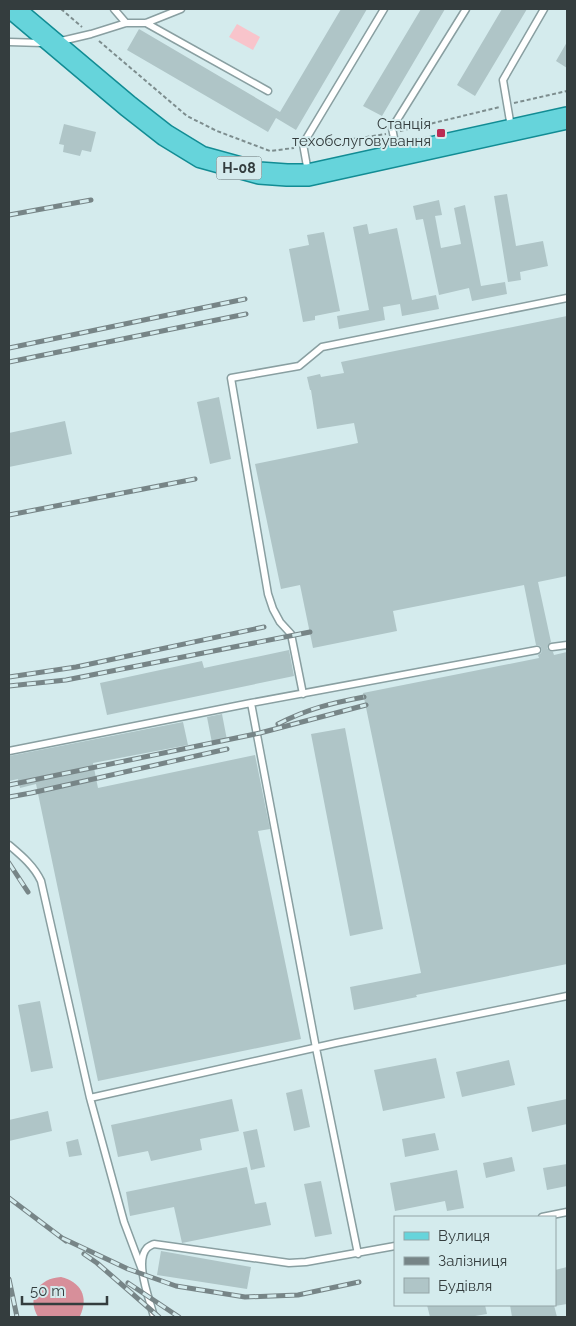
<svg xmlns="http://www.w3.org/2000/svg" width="576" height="1326" font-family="Raleway,sans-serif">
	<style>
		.green { fill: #f8c4cb }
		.water { fill: #d78f9a }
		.building { fill: #afc5c7 }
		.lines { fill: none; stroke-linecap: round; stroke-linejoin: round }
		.service-casing { stroke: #899fa1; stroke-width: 9 }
		.primary-casing { stroke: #128c94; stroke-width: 24 }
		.path { stroke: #7d8d8e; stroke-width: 2; stroke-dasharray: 4 2.5; stroke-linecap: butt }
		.service { stroke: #fff; stroke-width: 6 }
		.primary { stroke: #66d4db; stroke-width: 21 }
		.rail-casing { stroke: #778587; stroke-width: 5 }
		.rail { stroke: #d4ebed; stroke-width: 3; stroke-dasharray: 9; stroke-linecap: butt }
		.poi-dot { fill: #bb2b53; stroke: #d4ebed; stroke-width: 2 }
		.labels { text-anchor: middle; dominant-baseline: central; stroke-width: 4; stroke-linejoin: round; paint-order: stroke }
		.shield { fill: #d4ebed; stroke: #647172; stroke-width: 1 }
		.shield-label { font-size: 14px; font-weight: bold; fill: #343d3e }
		.poi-label { font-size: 15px; fill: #343d3e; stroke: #d4ebed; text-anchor: end }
	</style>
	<rect width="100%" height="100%" fill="#d4ebed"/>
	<path class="green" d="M237 24 260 37 253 50 229 37Z"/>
	<path class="water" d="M61 1277C81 1282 89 1297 80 1316L79 1317H38C26 1297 39 1278 61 1277Z"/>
	<path class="building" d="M341 9H367L296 130 276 118 268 132 127 50 139 29 280 112Z
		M421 9H445L382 116 363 106Z
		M502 9H527L475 96 457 85Z
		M567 42V68L556 61Z
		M64 124 96 132 91 152 82 150 80 156 63 152 64 145 59 144Z
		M507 194 516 246 543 241 548 266 520 272 521 280 508 282 494 196Z
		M439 200 442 215 435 216 441 248 461 244 454 208 465 205 481 286 505 282 507 294 472 301 469 288 439 295 423 219 416 220 413 206Z
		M367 224 369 234 397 228 412 300 436 295 439 309 402 316 400 304 383 307 385 320 339 329 337 316 369 310 353 227Z
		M324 232 340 311 315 316V320L303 322 289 249 309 245 307 235Z
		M567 316V576L538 582 551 642 548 645 547 648 550 651 553 652 554 655 567 652V964L416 995 417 997 354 1010 350 987 421 973 363 693 539 658 538 655 541 653 542 650 540 646 536 645 524 585 393 611 397 631 313 648 300 585 281 589 255 464 358 443 354 423 317 429 311 390H310L307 377 320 374 321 377 344 373 341 362Z
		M219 397 231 459 210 464 197 402Z
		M65 421 72 454 9 467V433Z
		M289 650 294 676 107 715 100 683 202 661 204 668Z
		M222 714 227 740 212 743 207 717Z
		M183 722 188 745 93 763 98 788 255 755 270 829 258 831 301 1039 98 1081 36 784 20 788 18 779 9 781V756Z
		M345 728 383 929 350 936 311 734Z
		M40 1001 53 1068 31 1072 18 1005Z
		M436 1058 445 1098 383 1111 374 1070Z
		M509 1060 515 1085 462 1097 456 1072Z
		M302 1089 310 1127 294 1131 286 1093Z
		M232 1099 239 1131 200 1139 202 1150 151 1161 148 1151 118 1157 111 1125Z
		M567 1099V1124L532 1132 527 1107Z
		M48 1111 52 1131 9 1141V1120Z
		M257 1129 265 1167 251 1170 243 1132Z
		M435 1133 439 1150 405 1157 402 1139Z
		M78 1139 82 1155 69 1157 66 1142Z
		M512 1157 515 1171 486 1178 483 1163Z
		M567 1164V1186L547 1190 543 1168Z
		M247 1167 255 1204 266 1202 271 1225 182 1243 174 1207 130 1216 126 1192Z
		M457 1170 464 1208 447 1211 445 1201 395 1211 390 1183Z
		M321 1181 332 1234 315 1237 304 1184Z
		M161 1251 251 1267 247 1289 157 1275Z
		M567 1267V1304L555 1306V1270Z
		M427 1305H485L487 1314 469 1317H430Z
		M510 1305H554L557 1317H512Z"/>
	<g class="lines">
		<g class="service-casing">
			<path id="service" d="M114 9 126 23
				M146 23 268 91
				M9 42 43 43
				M57 42 91 34 126 23H146L181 9
				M511 127 503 80 544 9
				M397 153 392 128 466 9
				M308 172 303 144 384 9
				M552 647 567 645
				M303 694 291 634 280 622 273 609 268 594 231 378 299 366 322 347 567 298
				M251 703 316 1048 358 1254
				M9 751 251 703 537 650
				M9 845C22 856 34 866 41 881L90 1098 124 1222 142 1270
				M90 1098 336 1043 567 996
				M542 1217 567 1212
				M154 1317C150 1300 134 1262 147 1248 148 1247 153 1244 154 1244L289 1263 306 1262 395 1246"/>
		</g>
		<g class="primary-casing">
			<path id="primary" d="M13 9 128 106 165 135 201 157 259 173 287 175H308L567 118"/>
		</g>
		<path class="path" d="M61 9 82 27
			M99 41 187 116 217 131 270 151 294 148
			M514 103 567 91
			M400 131 500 107
			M314 145 386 134"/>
		<use href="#service" class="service"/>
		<use href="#primary" class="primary"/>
		<g class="rail-casing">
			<path id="rail" d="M9 215 91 200
				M9 348 245 299
				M9 362 246 314
				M9 515 195 479
				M9 677 76 667 264 627
				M9 686 66 680 310 632
				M278 724C307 709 332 703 364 697
				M9 785 260 733 366 705
				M9 797 31 793 227 749
				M9 863 28 892
				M9 1198 66 1241
				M62 1238 128 1269 176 1286 245 1297 298 1295 359 1282
				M84 1254 97 1263 159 1317
				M9 1279 17 1317
				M128 1283 179 1317"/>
		</g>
		<use href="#rail" class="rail"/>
	</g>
	<rect class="poi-dot" x="436" y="128" width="10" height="10" rx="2.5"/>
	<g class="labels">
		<rect class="shield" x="216.5" y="156.5" width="45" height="23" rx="4"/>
		<g class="shield-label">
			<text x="239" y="168">Н-08</text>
		</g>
		<g class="poi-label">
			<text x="431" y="124">Станція<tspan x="431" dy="17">техобслуговування</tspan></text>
		</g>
	</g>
	<rect width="576" height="1326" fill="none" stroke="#343d3e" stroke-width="20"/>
	<rect x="394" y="1216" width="162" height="90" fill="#d4ebed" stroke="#94a5a7"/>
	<rect x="404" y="1232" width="25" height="8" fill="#66d4db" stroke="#94a5a7"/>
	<text x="438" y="1241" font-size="15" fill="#343d3e">Вулиця</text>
	<rect x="404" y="1257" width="25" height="8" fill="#778587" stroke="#94a5a7"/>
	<text x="438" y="1266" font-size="15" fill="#343d3e">Залізниця</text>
	<rect x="404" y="1278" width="25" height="15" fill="#afc5c7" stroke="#94a5a7"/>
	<text x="438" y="1291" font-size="15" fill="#343d3e">Будівля</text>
	<path d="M22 1296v8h85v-8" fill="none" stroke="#343d3e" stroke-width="2.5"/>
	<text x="30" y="1296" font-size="15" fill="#343d3e" stroke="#d4ebed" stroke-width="4" paint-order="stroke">50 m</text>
</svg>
